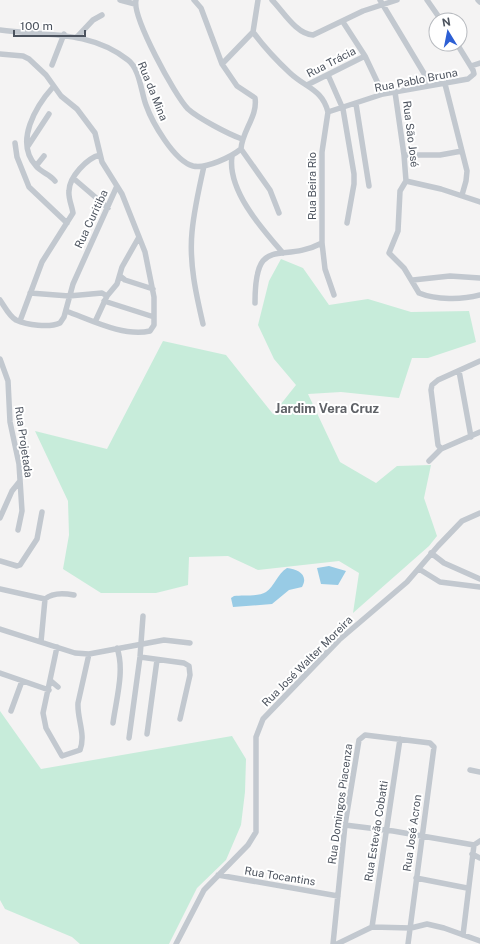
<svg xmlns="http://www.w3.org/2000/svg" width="480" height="944" font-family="'Public Sans',sans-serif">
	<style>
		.green { fill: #c7ecda }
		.water { fill: #98cbe5 }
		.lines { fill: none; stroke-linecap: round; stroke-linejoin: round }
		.street { stroke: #c2c8cf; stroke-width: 5.5 }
		.labels { text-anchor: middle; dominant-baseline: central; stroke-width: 4; stroke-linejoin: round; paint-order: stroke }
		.street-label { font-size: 11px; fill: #4c535e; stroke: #fff }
		.quarter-label { font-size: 13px; font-weight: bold; fill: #5f6267; stroke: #fff }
	</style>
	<rect width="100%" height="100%" fill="#f4f3f3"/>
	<path class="green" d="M281 259 303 268 329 305 368 299 411 312 469 311 476 342 428 358H412L399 398 341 392 308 394 340 462 376 483 397 466 431 465 424 498 437 536 429 546 353 613 359 573 339 561 258 570 228 556 189 557 188 585 156 593H101L63 569 69 535 68 501 35 431 107 449 163 341 226 355 273 414 296 385 274 359 258 325 269 281Z
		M0 711 41 769 232 736 246 759 245 792 241 825 226 860 197 888 169 944H80L72 937 5 909 0 900Z"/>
	<path class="water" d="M329 566 346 571 338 585 321 584 317 568Z
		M287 568C298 569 309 575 302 587L289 590 272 604 233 607 231 598 234 596C243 595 258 597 266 592 275 586 277 574 287 568Z"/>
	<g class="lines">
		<path class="street" d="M120 0 135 4
			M136 0C132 17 175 96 188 109 198 118 228 134 242 139
			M194 0 201 8 222 64 237 86 255 98C258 116 242 131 241 149
			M272 0C283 11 296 34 313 35L363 11 397 0
			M380 0 431 85
			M427 0 441 20
			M478 0 480 2
			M343 22 365 56 383 94
			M0 30C45 36 90 30 128 60 140 69 141 92 146 105 152 122 174 161 193 166 206 169 231 157 241 149
			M253 32C264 47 276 60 290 73 306 88 322 89 328 112L322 152V243L325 269 334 295
			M77 37 93 20 102 15
			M0 54 23 56 29 59 46 75 61 96 77 109 95 133 102 162 122 194 145 252 154 297V325L150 331C123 337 91 320 66 311
			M222 64 253 32 258 0
			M52 65 64 34
			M471 66 480 63
			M328 75 343 109 354 174V184L347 223
			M445 84 467 171 466 181 462 195
			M307 85 365 56
			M53 87C36 106 14 142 36 166 42 173 50 174 55 181
			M395 92 404 155 406 181 400 191 398 231 389 253 404 268 419 293C436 300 462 300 480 295
			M356 104 369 186
			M328 112 383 94 468 79 474 74 473 70 457 44
			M15 143 17 157 29 187 67 223
			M28 146 49 114
			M241 149 270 190 279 213
			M404 155H440L462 151
			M232 156C227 190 262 229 283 253
			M36 166 44 156
			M73 178 108 208
			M406 181 441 189 480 202
			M120 276 125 280 153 289
			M413 280 450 276 480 278
			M30 293 69 296 102 293 107 296
			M0 300C5 307 9 316 16 320 27 325 49 328 60 323L64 317 73 284 117 186
			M104 301 154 317
			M255 303C255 232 280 265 322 243
			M20 321 42 262 73 213C72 206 68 198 69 191 69 177 87 158 100 155
			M95 322 107 296 117 284 122 267 139 237
			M203 324C196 294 189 263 192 232 194 210 199 188 204 166
			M0 359 8 381 10 422 19 464 22 511 18 530
			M459 371 471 437
			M441 449 438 445 431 390 432 385 438 380 480 361
			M441 449 480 432
			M429 461 441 449
			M0 518 12 491 20 481
			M431 553 444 563 480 579
			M0 561 17 566 20 565 37 539 42 512
			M419 569 440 582 480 587
			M0 589 45 599C53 592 64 593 74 595
			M0 629 75 653 89 654 164 640 190 643
			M41 642 45 599
			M57 647 43 713 46 728 62 756 80 750C86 734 77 719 78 703L89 654
			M140 657 184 663 189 666 190 675 180 719
			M0 673 49 690
			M51 681 58 687
			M11 711 22 681
			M113 723C116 700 125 670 117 648
			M147 734 157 660
			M129 738 140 657 143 616
			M470 770 480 772
			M345 825 393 831 474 845
			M474 845 480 841
			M472 854 480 858
			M218 875 338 896
			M416 878 467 888
			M372 927 400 739
			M463 935 474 845
			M176 944 204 890 248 845 256 832V737L263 719 339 640 407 582 438 546 462 521 480 513
			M333 944 345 825 359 740 365 735 430 743 434 747 408 944
			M337 944 372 927 411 928 427 924 444 928 480 941"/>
	</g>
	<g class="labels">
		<g class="street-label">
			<text transform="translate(331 62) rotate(-27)">Rua Trácia</text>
			<text transform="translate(416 80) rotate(-11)">Rua Pablo Bruna</text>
			<text transform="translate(153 91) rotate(68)">Rua da Mina</text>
			<text transform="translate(411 134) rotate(83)">Rua São José</text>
			<text transform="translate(312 186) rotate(-90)">Rua Beira Rio</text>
			<text transform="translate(91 219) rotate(-65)">Rua Curitiba</text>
			<text transform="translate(24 442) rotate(82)">Rua Projetada</text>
			<text transform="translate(307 661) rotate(-45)">Rua José Walter Moreira</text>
			<text transform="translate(340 804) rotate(-82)">Rua Domingos Piacenza</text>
			<text transform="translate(376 831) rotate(-81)">Rua Estevão Cobatti</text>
			<text transform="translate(412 833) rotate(-82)">Rua José Acron</text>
			<text transform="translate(280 876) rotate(9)">Rua Tocantins</text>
		</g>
		<g class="quarter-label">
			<text x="327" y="408">Jardim Vera Cruz</text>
		</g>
	</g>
	<g transform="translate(448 32) rotate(350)"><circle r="19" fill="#ffffff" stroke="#b7babf"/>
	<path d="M0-3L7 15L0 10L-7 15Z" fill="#2d5fd4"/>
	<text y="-6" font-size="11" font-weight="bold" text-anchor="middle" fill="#4c535e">N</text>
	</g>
	<path d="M14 30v6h71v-6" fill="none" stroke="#4c535e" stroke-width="2"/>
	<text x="20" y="30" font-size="12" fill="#4c535e" stroke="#ffffff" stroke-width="3" paint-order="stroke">100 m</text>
</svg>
